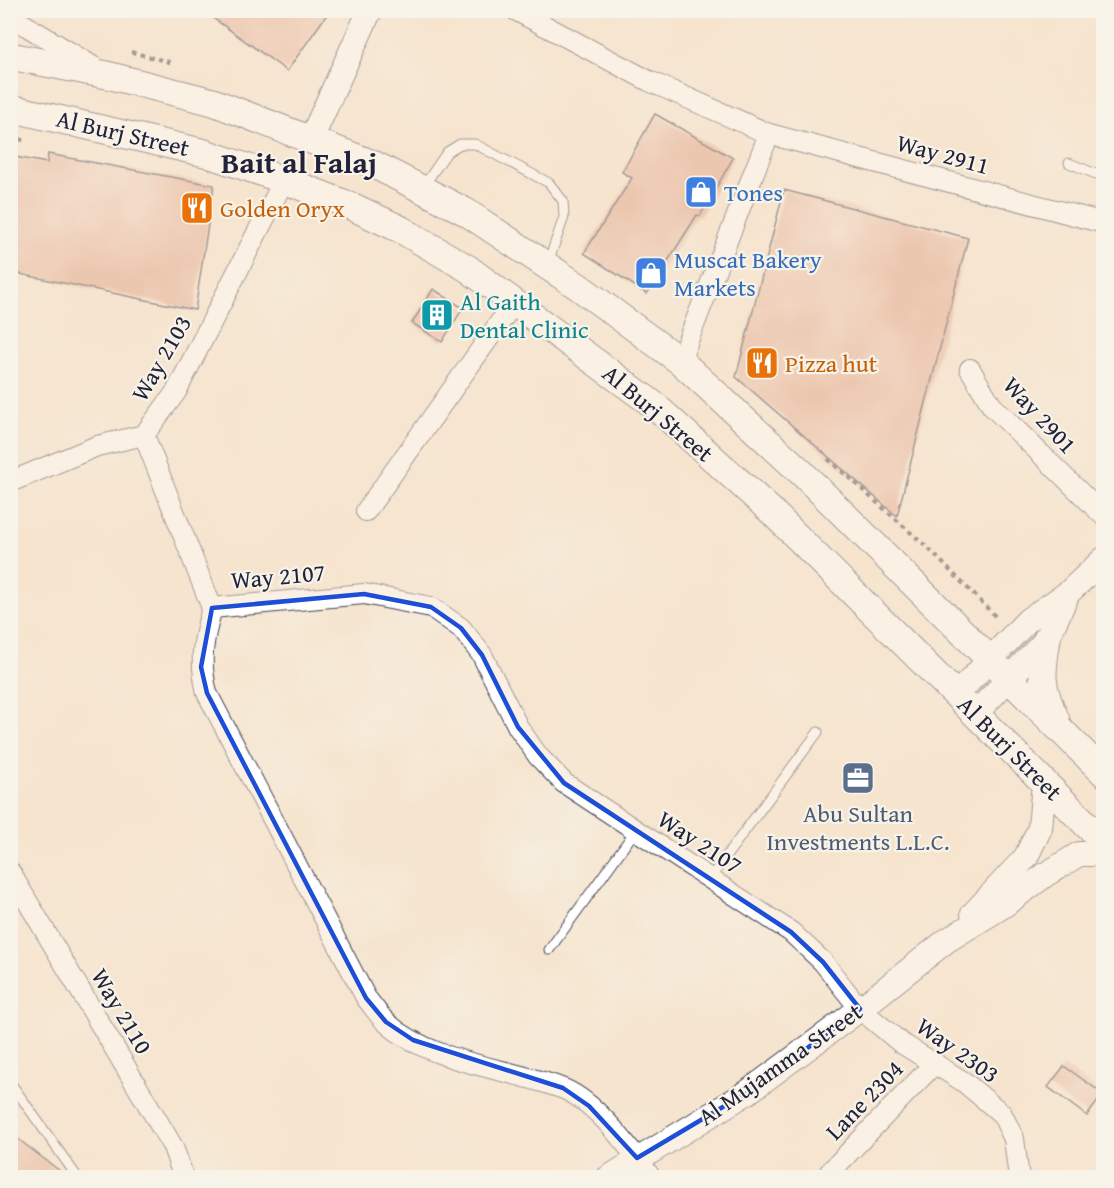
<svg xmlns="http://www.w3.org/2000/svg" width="1114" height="1188" font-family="'Gentium Book Plus',serif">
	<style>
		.building { fill: #e1a58d }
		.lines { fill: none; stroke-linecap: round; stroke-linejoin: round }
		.service-casing { stroke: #423f51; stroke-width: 11 }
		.minor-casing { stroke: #423f51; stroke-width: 22 }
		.tertiary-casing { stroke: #423f51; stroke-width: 26 }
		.secondary-casing { stroke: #423f51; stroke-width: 29 }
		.path { stroke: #423f51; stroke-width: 4; stroke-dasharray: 4.5 4.5; stroke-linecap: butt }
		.service { stroke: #fff; stroke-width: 9 }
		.minor { stroke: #fff; stroke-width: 20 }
		.tertiary { stroke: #fff; stroke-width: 24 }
		.secondary { stroke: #fff; stroke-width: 27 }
		.marked { fill: none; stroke: #1d4ed8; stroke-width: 4.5; stroke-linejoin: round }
		.labels { text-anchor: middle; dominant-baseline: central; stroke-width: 4.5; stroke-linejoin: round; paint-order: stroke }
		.street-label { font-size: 24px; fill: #22223b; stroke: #f7f3e8 }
		.shop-label { font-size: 24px; fill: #366cbe; stroke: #f7f3e8; text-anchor: start }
		.food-label { font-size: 24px; fill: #c56008; stroke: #f7f3e8; text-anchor: start }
		.culture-label { font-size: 24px; fill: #0d838f; stroke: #f7f3e8; text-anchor: start }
		.service-label { font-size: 24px; fill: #4e5e75; stroke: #f7f3e8 }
		.district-label { font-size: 30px; font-weight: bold; fill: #22223b; stroke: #f7f3e8 }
	</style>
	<rect width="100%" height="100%" fill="#f7f3e8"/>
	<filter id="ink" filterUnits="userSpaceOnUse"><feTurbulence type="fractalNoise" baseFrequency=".0167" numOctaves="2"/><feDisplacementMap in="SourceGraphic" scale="12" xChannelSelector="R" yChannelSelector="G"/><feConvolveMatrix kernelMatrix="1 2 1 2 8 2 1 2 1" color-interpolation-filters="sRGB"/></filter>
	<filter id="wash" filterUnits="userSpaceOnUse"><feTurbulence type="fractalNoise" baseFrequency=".008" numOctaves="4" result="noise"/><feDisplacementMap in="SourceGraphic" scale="24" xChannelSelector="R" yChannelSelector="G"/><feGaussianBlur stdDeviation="1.35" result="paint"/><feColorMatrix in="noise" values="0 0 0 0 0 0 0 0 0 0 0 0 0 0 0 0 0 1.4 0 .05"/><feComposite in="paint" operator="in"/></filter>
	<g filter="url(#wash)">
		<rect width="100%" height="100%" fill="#f5e4ce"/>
		<g id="blocks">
			<path class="building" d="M202 10H330L287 71Z
				M655 114 733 158 700 216 697 215 647 294 584 253 632 178 622 172Z
				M48 154 214 185 195 310 10 272V156L47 163Z
				M784 190 968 238 897 516 736 377Z
				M433 289 463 308 442 342 412 323Z
				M1064 1066 1103 1094 1087 1116 1048 1087Z
				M10 1133 69 1178H10Z"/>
		</g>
	</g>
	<g filter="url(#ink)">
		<use href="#blocks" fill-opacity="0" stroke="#423f51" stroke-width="1.5"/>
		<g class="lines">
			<g class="service-casing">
				<path id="service" d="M1069 163 1096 174 1104 172
					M423 187 447 152 460 144H475L549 183 563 201 564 217 548 263
					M710 878 818 732
					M549 950 636 830
					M10 1082 78 1178"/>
			</g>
			<g class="minor-casing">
				<path id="minor" d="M515 10 649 81 769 134 1104 223
					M10 16 97 69
					M680 361 769 134
					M970 369 992 406 1104 516
					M144 435 212 608
					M10 482 97 446 144 435 176 392 284 180
					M366 511 515 301
					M212 608 364 594 431 607 461 628 482 655 518 727 538 756 564 783 791 932 823 962 860 1009 901 1043 964 1082 1002 1114 1014 1139 1019 1178
					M212 608C203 640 199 660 207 693L366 998C373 1006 379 1016 387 1023 433 1064 505 1067 561 1088 595 1100 631 1149 651 1178
					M10 872 173 1147 184 1178
					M830 1172 935 1063"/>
			</g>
			<g class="tertiary-casing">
				<path id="tertiary" d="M311 139 370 10
					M956 695 1028 620 1068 593 1104 559
					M975 714 1047 639 1068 593
					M973 914 1026 857 1040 828 1044 783
					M608 1178 748 1092 860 1009 946 941 1003 906 1045 875 1079 854H1104"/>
			</g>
			<g class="secondary-casing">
				<path id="secondary" d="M10 56 107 75 213 102 373 164 466 212 579 287 680 361 802 473 1104 773
					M10 108 205 153 284 180 351 206 400 229 467 268 654 405 770 510 1104 842
					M1047 639C1041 674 1040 687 1056 720"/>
			</g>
			<path class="path" d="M131 52 173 63
				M10 138 24 140
				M828 459 928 548 997 618"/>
			<use href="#service" class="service"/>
			<use href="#minor" class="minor"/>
			<use href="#tertiary" class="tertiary"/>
			<use href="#secondary" class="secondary"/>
		</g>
	</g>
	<path d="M0 0H1114V1188H0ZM364 594 431 607 461 628 482 655 518 727 564 783 791 932 823 962 860 1009 748 1092 637 1158 589 1106 563 1088 413 1040 386 1022 366 998 207 693 201 667 212 608Z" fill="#f5e4ce" fill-opacity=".55" fill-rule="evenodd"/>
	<path class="marked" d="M364 594 431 607 461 628 482 655 518 727 564 783 791 932 823 962 860 1009 748 1092 637 1158 589 1106 563 1088 413 1040 386 1022 366 998 207 693 201 667 212 608Z"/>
	<defs>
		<g id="shop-square" transform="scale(1.725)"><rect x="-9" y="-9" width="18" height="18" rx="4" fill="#3f7fe0" stroke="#f7f3e8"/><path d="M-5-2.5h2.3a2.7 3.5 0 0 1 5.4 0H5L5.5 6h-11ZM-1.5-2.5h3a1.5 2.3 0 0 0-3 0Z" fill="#fff"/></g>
		<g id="restaurant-square" transform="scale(1.725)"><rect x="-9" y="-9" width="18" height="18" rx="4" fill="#e8710a" stroke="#f7f3e8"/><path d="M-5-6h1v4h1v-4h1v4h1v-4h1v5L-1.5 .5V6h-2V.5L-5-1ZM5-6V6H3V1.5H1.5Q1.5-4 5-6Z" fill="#fff"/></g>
		<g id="building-square" transform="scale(1.725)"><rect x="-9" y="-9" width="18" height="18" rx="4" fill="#0f9aa8" stroke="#f7f3e8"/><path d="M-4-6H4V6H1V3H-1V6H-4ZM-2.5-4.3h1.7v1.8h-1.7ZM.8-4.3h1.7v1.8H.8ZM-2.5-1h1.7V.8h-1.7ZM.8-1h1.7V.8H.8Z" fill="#fff"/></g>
		<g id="office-square" transform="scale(1.725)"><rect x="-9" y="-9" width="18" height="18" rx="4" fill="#5c6f8a" stroke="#f7f3e8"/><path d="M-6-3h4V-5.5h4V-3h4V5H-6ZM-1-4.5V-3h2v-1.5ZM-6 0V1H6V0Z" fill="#fff"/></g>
	</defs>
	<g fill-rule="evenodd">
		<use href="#shop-square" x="701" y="192"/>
		<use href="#restaurant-square" x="197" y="208"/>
		<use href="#shop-square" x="651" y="273"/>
		<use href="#building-square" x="437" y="315"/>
		<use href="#restaurant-square" x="762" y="363"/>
		<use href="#office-square" x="858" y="778"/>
	</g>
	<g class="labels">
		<g class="street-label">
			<text transform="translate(123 133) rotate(13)">Al Burj Street</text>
			<text transform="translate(943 154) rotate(15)">Way 2911</text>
			<text transform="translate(161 358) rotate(-60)">Way 2103</text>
			<text transform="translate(658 413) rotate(40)">Al Burj Street</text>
			<text transform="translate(1040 415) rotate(47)">Way 2901</text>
			<text transform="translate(278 576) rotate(-5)">Way 2107</text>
			<text transform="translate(1010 748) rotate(45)">Al Burj Street</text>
			<text transform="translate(700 842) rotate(33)">Way 2107</text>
			<text transform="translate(122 1011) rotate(59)">Way 2110</text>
			<text transform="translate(958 1050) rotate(35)">Way 2303</text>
			<text transform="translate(780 1064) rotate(-35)">Al Mujamma Street</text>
			<text transform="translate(864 1100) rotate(-46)">Lane 2304</text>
		</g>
		<g class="shop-label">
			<text x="724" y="192">Tones</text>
			<text x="674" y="259">Muscat Bakery<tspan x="674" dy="28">Markets</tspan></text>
		</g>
		<g class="food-label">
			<text x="220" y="208">Golden Oryx</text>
			<text x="785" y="363">Pizza hut</text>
		</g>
		<g class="culture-label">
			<text x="460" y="301">Al Gaith<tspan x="460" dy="28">Dental Clinic</tspan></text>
		</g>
		<g class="service-label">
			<text x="858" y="813">Abu Sultan<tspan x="858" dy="28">Investments L.L.C.</tspan></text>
		</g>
		<g class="district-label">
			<text x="299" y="162">Bait al Falaj</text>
		</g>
	</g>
	<rect width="1114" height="1188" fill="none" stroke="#f7f3e8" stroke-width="36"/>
</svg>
